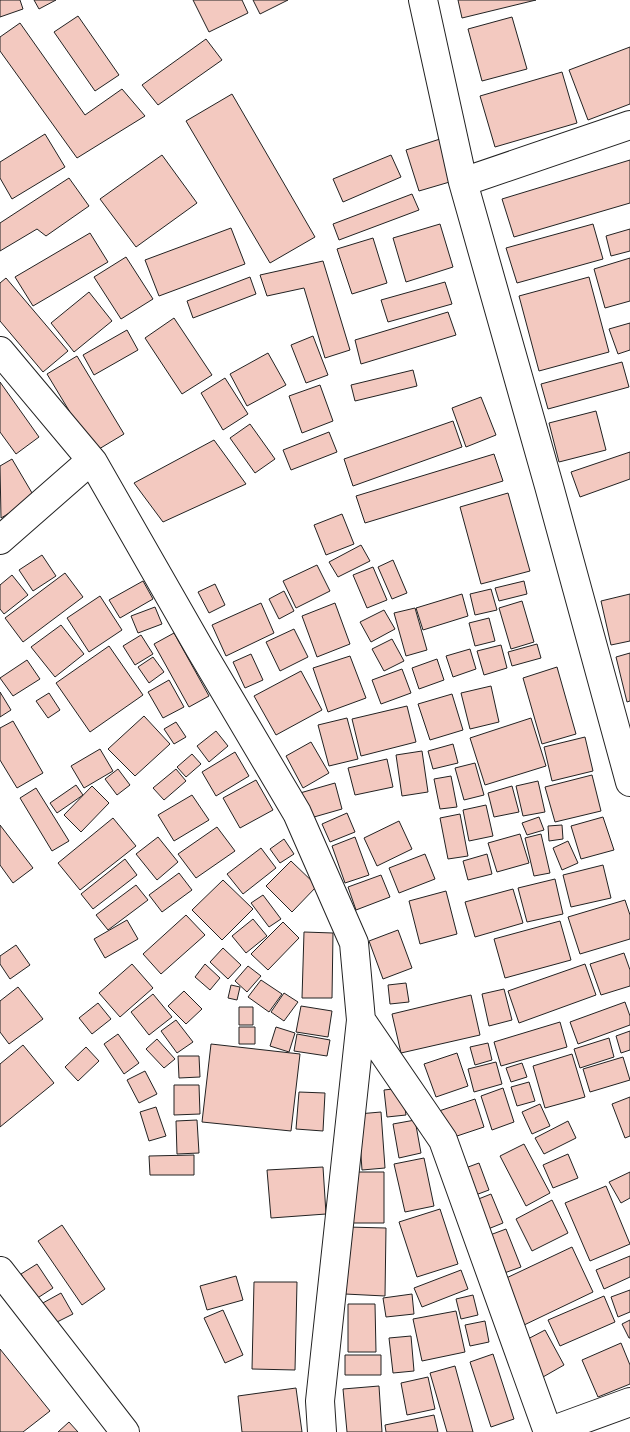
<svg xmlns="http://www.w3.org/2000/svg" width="630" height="1432" font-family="'Alegreya Sans',sans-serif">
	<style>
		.building { fill: #f3c9c0; stroke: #222 }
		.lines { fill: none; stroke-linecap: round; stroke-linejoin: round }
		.minor-casing { stroke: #222; stroke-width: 30 }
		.minor { stroke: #fff; stroke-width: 28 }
	</style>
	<rect width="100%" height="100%" fill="#fff"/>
	<path class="building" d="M0 0H20L23 9 0 17Z
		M34 0H56L39 9Z
		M193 0H242L248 13 209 32Z
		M253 0H288L260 14Z
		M458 0H536L462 18Z
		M78 16 119 75 95 91 54 32Z
		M512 17 527 69 482 81 468 29Z
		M20 23 85 115 122 89 145 116 77 158 0 51V37Z
		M206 39 222 60 158 105 142 85Z
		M630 47V104L588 120 569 70Z
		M562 72 577 123 495 147 480 96Z
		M232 94 315 237 270 263 186 121Z
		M45 134 65 167 12 199 0 178V162Z
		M440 139 453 181 419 191 406 150Z
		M162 155 197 203 136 247 100 199Z
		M391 155 401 177 343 202 333 179Z
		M630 160V203L514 237 502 199Z
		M69 178 89 206 46 236 37 229 0 251V223Z
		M412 194 419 210 339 240 333 224Z
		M440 224 453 267 406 282 393 238Z
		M593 224 603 259 517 283 506 248Z
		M231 228 245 264 159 296 145 260Z
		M630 229V251L611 256 606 236Z
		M90 233 108 262 33 306 15 277Z
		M373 238 387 283 352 294 337 249Z
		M126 257 153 299 121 319 94 277Z
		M630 258V301L605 308 594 269Z
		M323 261 350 350 325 358 304 288 267 296 260 275Z
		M250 277 256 294 193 318 187 301Z
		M589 277 609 352 539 371 519 296Z
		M6 278 68 351 43 372 0 321V283Z
		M445 282 452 304 388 322 381 300Z
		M89 292 112 321 74 352 51 323Z
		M448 312 456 335 361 364 355 340Z
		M174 318 212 375 182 394 145 338Z
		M630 323V350L618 354 609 329Z
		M127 330 138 350 94 375 83 355Z
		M313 336 328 375 306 383 291 345Z
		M268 353 286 385 247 406 230 374Z
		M77 356 124 434 94 452 47 374Z
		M622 362 629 387 548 409 541 384Z
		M413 370 417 386 355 401 351 385Z
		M225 378 248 414 223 430 201 393Z
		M0 382 39 437 16 454 0 432Z
		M320 385 333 421 302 433 289 396Z
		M481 397 496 435 466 447 452 408Z
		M596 411 606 450 559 462 549 423Z
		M453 421 462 447 353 486 344 459Z
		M250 424 275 459 255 473 230 438Z
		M329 432 337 452 291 470 283 450Z
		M214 440 246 484 163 522 134 483Z
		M630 452V479L580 497 571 472Z
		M494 454 503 481 365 523 356 496Z
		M12 459 35 498 1 518 0 466Z
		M508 493 530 571 481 584 460 507Z
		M342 514 354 544 326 555 314 525Z
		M361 545 370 561 338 577 329 562Z
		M42 555 56 576 33 591 19 570Z
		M393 560 407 593 392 599 378 567Z
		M317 565 330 591 296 608 283 581Z
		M373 567 387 600 367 608 353 575Z
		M65 573 83 597 23 642 5 618Z
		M12 575 28 595 4 614 0 609V585Z
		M143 581 153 599 120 618 109 600Z
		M524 581 527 594 499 601 495 588Z
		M215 584 225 605 209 613 198 592Z
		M491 589 497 610 475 615 470 594Z
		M284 591 294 611 279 619 269 599Z
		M462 594 468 616 423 630 416 608Z
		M630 594V641L611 645 601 601Z
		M100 596 122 630 89 652 67 618Z
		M522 601 534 642 511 649 499 608Z
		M261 603 274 633 226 656 212 625Z
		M335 603 350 644 317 657 302 616Z
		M155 607 162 624 138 633 131 616Z
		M415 608 427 650 406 656 394 613Z
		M384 610 395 629 371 642 360 622Z
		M489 618 495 641 475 646 469 623Z
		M61 625 84 654 55 677 31 647Z
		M294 629 308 657 280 671 266 642Z
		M174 633 209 696 189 707 154 644Z
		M141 635 153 654 135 665 123 646Z
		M392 639 404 661 384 671 372 649Z
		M537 644 541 658 512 666 508 652Z
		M501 645 507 668 484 675 477 651Z
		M109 646 143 695 90 732 56 683Z
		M470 649 476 669 453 677 446 656Z
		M630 653V701L627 702 616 657Z
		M251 654 263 680 245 688 233 662Z
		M350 656 366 698 328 712 313 668Z
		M153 657 164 672 149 683 138 667Z
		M437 659 444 680 419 689 412 668Z
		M27 660 40 679 13 696 0 678Z
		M557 667 576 734 542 744 523 678Z
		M402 669 411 693 381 704 372 680Z
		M301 671 322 710 276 735 254 696Z
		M169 680 184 707 163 718 148 692Z
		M491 686 499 722 470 729 461 693Z
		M0 692 11 710 0 717Z
		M49 693 60 710 48 718 36 701Z
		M452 694 463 730 430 740 418 704Z
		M407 706 416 742 361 756 352 719Z
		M144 716 170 744 135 776 108 749Z
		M347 718 358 759 329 766 318 725Z
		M531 718 546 766 485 785 470 738Z
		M13 721 43 773 17 788 0 760V728Z
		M176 722 186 737 174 744 164 729Z
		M216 731 228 746 209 762 197 746Z
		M585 737 593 771 552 781 544 747Z
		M311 742 329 773 303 788 286 756Z
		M453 744 458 763 433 769 428 751Z
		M100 749 113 771 84 788 71 766Z
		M422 751 428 792 402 796 396 755Z
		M235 752 249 776 216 796 202 772Z
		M192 754 201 764 186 777 177 767Z
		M387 759 393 787 355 795 348 768Z
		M475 763 484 795 464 800 455 768Z
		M118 769 130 785 117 795 105 779Z
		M176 769 186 781 164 800 153 788Z
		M592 775 601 811 555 822 545 787Z
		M451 776 457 807 440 809 434 779Z
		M256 780 273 810 240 828 223 798Z
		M538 781 545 812 523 816 516 786Z
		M335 783 342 809 307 819 300 793Z
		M76 785 83 795 57 813 50 803Z
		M92 786 109 803 81 832 64 815Z
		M512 786 519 812 494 817 488 793Z
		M36 788 69 841 52 851 20 798Z
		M192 795 209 820 174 841 158 815Z
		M486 805 493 836 469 841 463 810Z
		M347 813 355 832 330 842 322 824Z
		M460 814 468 856 448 859 440 818Z
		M539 817 544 830 527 835 522 823Z
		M603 817 614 850 581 859 571 826Z
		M113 818 136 846 80 890 58 863Z
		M399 821 412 849 377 866 364 838Z
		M0 825 33 868 13 883 0 865Z
		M562 825 563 839 549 841 548 826Z
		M217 827 235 851 196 878 178 854Z
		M520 834 529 863 497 872 488 843Z
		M541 834 550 873 534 876 525 838Z
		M158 837 178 862 157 880 136 854Z
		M355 837 369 875 345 883 332 846Z
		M284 839 294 854 280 863 270 849Z
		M568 841 578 863 562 870 553 848Z
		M261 848 276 868 243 894 227 874Z
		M425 854 435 879 399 893 389 868Z
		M487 854 492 874 468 880 463 861Z
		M125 859 137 875 93 909 81 894Z
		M291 861 317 886 292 912 266 886Z
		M603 865 611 898 571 907 563 875Z
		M179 873 192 890 162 912 149 895Z
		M381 875 390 897 356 910 348 887Z
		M555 879 563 914 527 922 518 888Z
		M223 880 253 909 222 940 192 910Z
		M136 885 148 900 108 930 96 915Z
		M513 889 523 923 475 937 465 902Z
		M446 891 457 934 420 944 409 901Z
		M263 895 281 919 269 927 251 903Z
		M625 900 630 915V939L580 954 568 917Z
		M186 915 205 935 161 974 143 954Z
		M253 919 267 936 246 953 232 936Z
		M127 920 138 939 105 958 94 939Z
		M560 921 571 960 505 978 494 939Z
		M283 922 299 938 268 970 251 954Z
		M398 930 412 968 383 979 369 941Z
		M304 932 333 933 332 998H302Z
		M16 945 30 965 10 979 0 964V956Z
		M223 948 241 965 228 979 210 962Z
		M624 953 630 970V986L601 995 590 964Z
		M132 964 153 988 120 1017 99 993Z
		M205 964 220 978 210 990 195 977Z
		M585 964 596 995 519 1023 508 991Z
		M248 966 261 976 247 992 235 981Z
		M261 980 282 994 269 1012 248 997Z
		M406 983 409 1002 390 1004 388 985Z
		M231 985 240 987 237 1000 228 998Z
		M18 987 43 1019 9 1044 0 1032V1001Z
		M504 989 512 1020 489 1026 482 994Z
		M184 991 202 1009 186 1024 168 1006Z
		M284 993 298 1002 284 1021 271 1012Z
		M153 994 172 1017 149 1035 131 1012Z
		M471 995 480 1035 401 1053 392 1014Z
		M625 1002 630 1016V1025L578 1044 570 1022Z
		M98 1003 111 1019 92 1034 79 1018Z
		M301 1006 332 1011 328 1037 296 1032Z
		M239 1007H253V1025H239Z
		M176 1020 193 1042 177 1053 161 1031Z
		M560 1022 567 1047 501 1066 494 1042Z
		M239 1027H255V1044H239Z
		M276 1027 295 1033 289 1052 270 1046Z
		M630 1031V1050L621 1053 616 1036Z
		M118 1034 139 1063 124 1074 104 1044Z
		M297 1034 330 1040 327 1056 294 1051Z
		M609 1038 614 1057 580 1068 574 1049Z
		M157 1039 175 1059 164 1068 146 1049Z
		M488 1043 492 1060 475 1065 470 1047Z
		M211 1044 300 1054 291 1131 202 1122Z
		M23 1045 54 1083 0 1127V1064Z
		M86 1047 99 1061 78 1081 65 1067Z
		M457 1053 468 1086 436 1097 424 1064Z
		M572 1054 585 1097 545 1108 533 1066Z
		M178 1056H199L200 1077 179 1078Z
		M623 1057 630 1080 590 1092 583 1069Z
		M496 1062 502 1084 474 1092 468 1069Z
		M522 1063 527 1077 511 1082 506 1068Z
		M145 1071 157 1094 139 1103 127 1080Z
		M529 1082 535 1101 517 1106 511 1087Z
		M174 1085H199L200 1114 174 1115Z
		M402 1088 406 1115 387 1117 384 1090Z
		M503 1088 514 1122 492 1130 481 1096Z
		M299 1092 325 1093 323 1131 296 1129Z
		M630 1097V1136L625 1138 612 1104Z
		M475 1099 484 1127 445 1140 436 1112Z
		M540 1104 550 1126 532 1134 522 1112Z
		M156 1107 166 1136 149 1141 140 1112Z
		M381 1112 385 1168 362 1170 358 1114Z
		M197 1120 199 1153 177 1154 176 1121Z
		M415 1120 421 1153 399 1158 393 1124Z
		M568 1121 576 1138 544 1154 535 1138Z
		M524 1144 550 1193 526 1206 500 1156Z
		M568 1154 578 1178 553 1188 543 1165Z
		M194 1155V1175H150L149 1156Z
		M424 1158 434 1206 405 1212 394 1164Z
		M479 1163 489 1190 470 1197 460 1170Z
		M323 1167 326 1214 271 1218 267 1170Z
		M352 1172H384V1223H351Z
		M630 1172V1198L621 1203 609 1182Z
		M606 1186 630 1244 590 1261 565 1203Z
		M491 1194 503 1223 483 1231 471 1202Z
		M552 1200 568 1233 532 1251 516 1219Z
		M440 1209 458 1264 417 1277 399 1222Z
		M62 1225 105 1289 82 1305 38 1241Z
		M347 1227 386 1228 385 1296 345 1294Z
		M506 1229 521 1267 496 1276 482 1238Z
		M572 1247 593 1292 522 1326 500 1281Z
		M630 1256V1277L604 1289 596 1270Z
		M37 1264 53 1288 36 1299 21 1274Z
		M461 1270 468 1289 422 1307 414 1288Z
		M236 1276 243 1300 207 1310 200 1286Z
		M254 1282H297L295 1370 252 1369Z
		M630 1290V1312L618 1317 611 1297Z
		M61 1293 73 1314 53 1324 41 1304Z
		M412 1294 414 1314 386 1317 383 1298Z
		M473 1295 478 1315 461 1319 456 1299Z
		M604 1296 615 1322 560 1346 548 1320Z
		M348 1304H375L376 1352H348Z
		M223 1310 243 1355 225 1363 204 1318Z
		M456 1311 465 1352 422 1361 413 1319Z
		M630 1320V1338H629L622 1324Z
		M485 1321 489 1342 470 1346 465 1325Z
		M545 1330 564 1365 543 1377 524 1341Z
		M411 1336 414 1371 393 1373 389 1338Z
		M621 1343 630 1365V1384L598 1397 582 1360Z
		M0 1349 50 1411 23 1432H0Z
		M493 1354 514 1419 491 1427 470 1362Z
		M345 1355H381V1375H345Z
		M455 1366 473 1432H447L430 1373Z
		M428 1377 435 1409 407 1415 401 1383Z
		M379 1386 382 1432H347L343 1389Z
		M296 1388 302 1432H242L238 1396Z
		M434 1415 438 1432H386L385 1425Z
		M69 1422 78 1432H58Z"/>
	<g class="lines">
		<g class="minor-casing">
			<path id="minor" d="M423 0 463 182 549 486 630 782
				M463 182 630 125
				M0 351 93 462 200 649 297 813 354 943 361 1020 320 1401 322 1432
				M0 540 89 462H93
				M361 1020 443 1140 548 1432
				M0 1271 125 1432
				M548 1432 630 1402"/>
		</g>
		<use href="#minor" class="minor"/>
	</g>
</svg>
